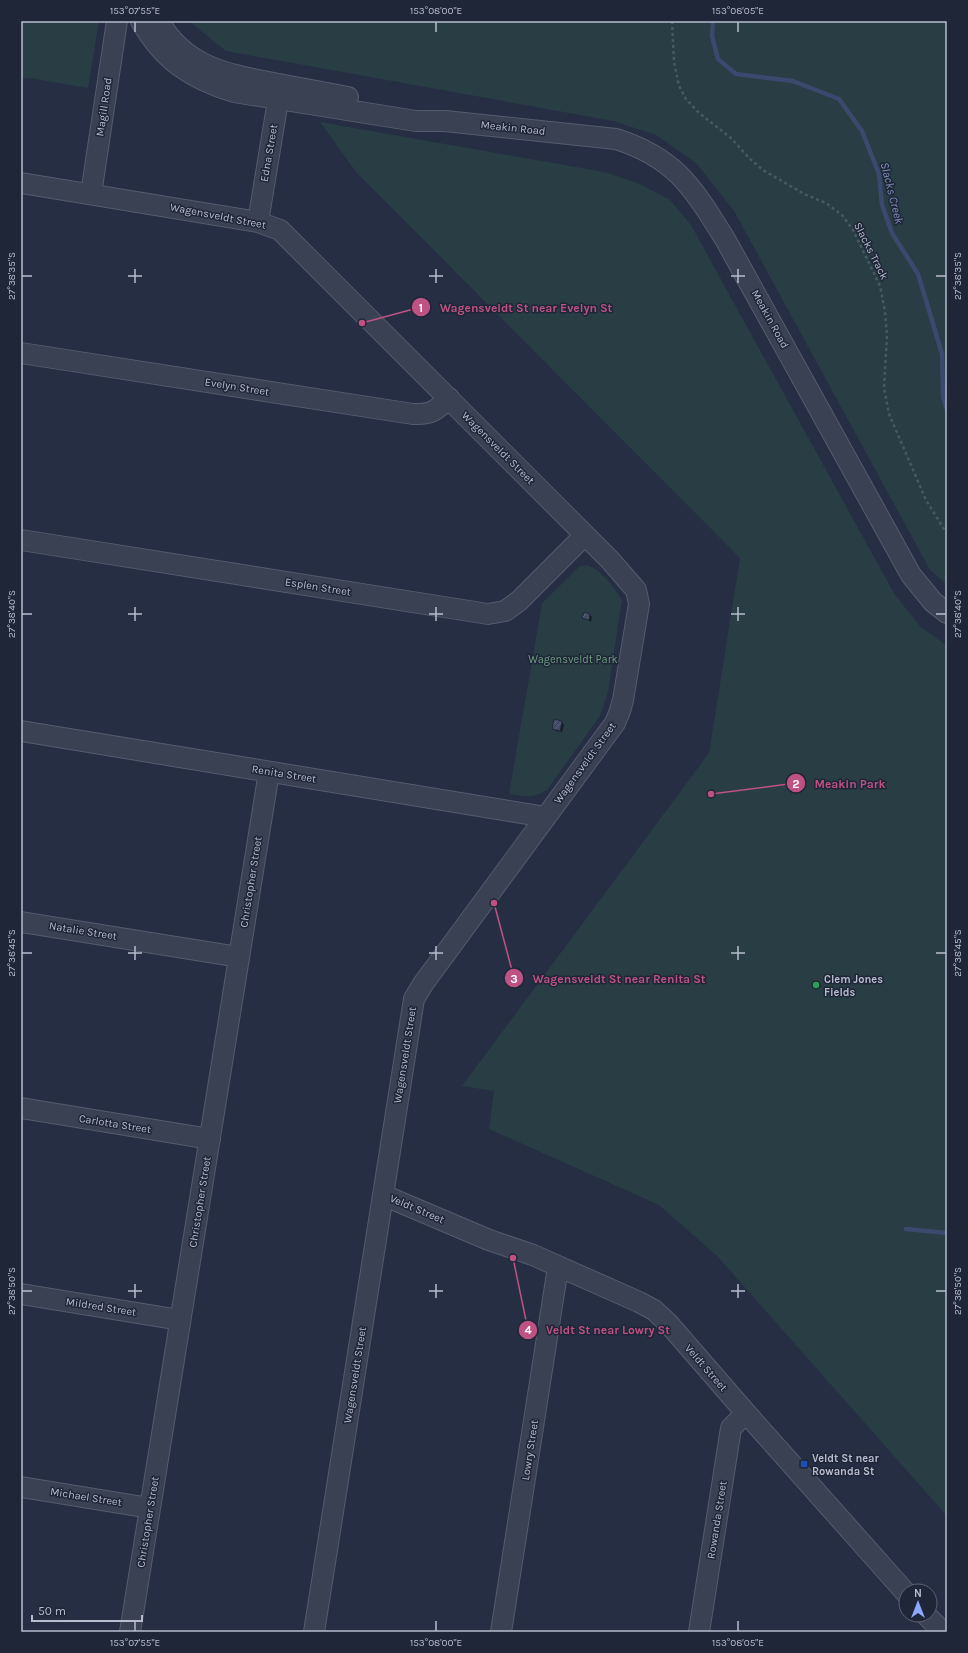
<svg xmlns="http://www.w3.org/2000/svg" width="968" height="1653" font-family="Karla,sans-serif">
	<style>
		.green { fill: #283d44 }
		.shadow { fill: #0007 }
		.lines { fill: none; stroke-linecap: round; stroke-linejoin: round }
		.stream { stroke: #3a496d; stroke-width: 4.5 }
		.building { fill: url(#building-hatch); stroke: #21283a }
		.minor-casing { stroke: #555c6d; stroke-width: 22 }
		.path { stroke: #465a61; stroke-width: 2.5; stroke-dasharray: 3 3; stroke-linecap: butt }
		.minor { stroke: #3a4153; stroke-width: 20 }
		.ticks { fill: none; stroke: #b7bdcd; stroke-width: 1.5 }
		.leisure-dot { fill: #2e9e5b; stroke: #1f2638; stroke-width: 1.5 }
		.transit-dot { fill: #1a4fb4; stroke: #1f2638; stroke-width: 1.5 }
		.labels { text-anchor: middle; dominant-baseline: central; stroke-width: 3; stroke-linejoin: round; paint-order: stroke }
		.street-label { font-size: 11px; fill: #b7bdcd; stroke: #1f2638 }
		.park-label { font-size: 11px; fill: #6d9f80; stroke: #1f2638 }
		.poi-label { font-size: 11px; font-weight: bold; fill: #b7bdcd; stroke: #1f2638; text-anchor: start }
		.water-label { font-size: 12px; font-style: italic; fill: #7d8eb5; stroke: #1f2638 }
		.leader { fill: none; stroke: #be5283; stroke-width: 1.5 }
		.callout-dot { fill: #be5283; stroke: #1f2638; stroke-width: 1.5 }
		.mark-label { font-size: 12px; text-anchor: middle; font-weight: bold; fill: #fff }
		.callout-label { font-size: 12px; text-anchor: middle; font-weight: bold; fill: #be5283; stroke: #1f2638; stroke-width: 3; stroke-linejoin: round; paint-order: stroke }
		.neatline { fill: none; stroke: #b7bdcd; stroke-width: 1.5 }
		.ticks-label { font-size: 10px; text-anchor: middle; fill: #b7bdcd }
	</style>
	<defs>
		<pattern id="building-hatch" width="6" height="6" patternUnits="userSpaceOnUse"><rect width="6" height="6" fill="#424b64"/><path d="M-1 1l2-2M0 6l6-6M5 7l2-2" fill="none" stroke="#5b6379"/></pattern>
	</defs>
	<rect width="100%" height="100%" fill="#262e44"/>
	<path class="green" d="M21 21H99L88 88 29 78 21 79Z
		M189 21H947V585L930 570 734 211 696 163 656 135 613 121 226 51Z
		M320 122 604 172 638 183 670 200 691 225 895 595 921 627 947 646V1516L718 1257 659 1205 489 1129 494 1091 462 1086 709 753 740 558 356 172Z
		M586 565C599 567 616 589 622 600L608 692 600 716 547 790C533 799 525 796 509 794L542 603 580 566Z"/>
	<path class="shadow" d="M590 615 592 617 591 622 584 618Z
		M562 722 564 725 562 732 556 731 553 728Z"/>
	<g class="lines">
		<path class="stream" d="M713 21 712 36 718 59 736 74 793 81 839 99 862 131 879 174 882 205 892 233 918 274 931 317 942 354 943 397 947 410
			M906 1229 947 1233"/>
	</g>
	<path class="building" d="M584 612 590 614 589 620 582 618Z
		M554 719 562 721 560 731 552 729Z"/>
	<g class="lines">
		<g class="minor-casing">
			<path id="minor" d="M141 21C163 60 191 79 234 92L416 121H445L616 139C676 158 693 188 725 239L911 575 933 602 947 613
				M159 21C185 68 230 75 279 84 302 88 325 93 348 97
				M21 183 258 222 280 230 610 560 636 590 639 604 623 700 620 711 615 723 423 984 414 999 314 1632
				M91 194 117 21
				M258 222 280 88
				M21 353 413 414C431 415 437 410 449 398
				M21 540 488 614 505 611 519 601 585 535
				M21 731 546 817
				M21 922 239 957
				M21 1108 210 1139
				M383 1195 489 1240 533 1255 639 1302 654 1310 668 1323 746 1413 906 1593
				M21 1294 180 1320
				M21 1487 150 1508
				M926 1615 943 1632
				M130 1632 269 772
				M501 1632 558 1267
				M699 1632 731 1428 746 1413"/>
		</g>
		<path class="path" d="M672 21 674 62 679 86 686 99 699 113 731 138 749 158 763 170 804 194 826 203 842 215 853 230 880 286 885 312 887 336 884 388 889 414 926 500 947 534"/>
		<use href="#minor" class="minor"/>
	</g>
	<path class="ticks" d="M135 22V32M436 22V32M738 22V32M135 269V283M436 269V283M738 269V283M22 276H32M128 276H142M429 276H443M731 276H745M936 276H946M135 607V621M436 607V621M738 607V621M22 614H32M128 614H142M429 614H443M731 614H745M936 614H946M135 946V960M436 946V960M738 946V960M22 953H32M128 953H142M429 953H443M731 953H745M936 953H946M135 1284V1298M436 1284V1298M738 1284V1298M22 1291H32M128 1291H142M429 1291H443M731 1291H745M936 1291H946M135 1621V1631M436 1621V1631M738 1621V1631"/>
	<circle class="leisure-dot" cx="816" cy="985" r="4"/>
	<rect class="transit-dot" x="800" y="1460" width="8" height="8" rx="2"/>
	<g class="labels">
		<g class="street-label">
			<text transform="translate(104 107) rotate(-82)">Magill Road</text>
			<text transform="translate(513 128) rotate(6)">Meakin Road</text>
			<text transform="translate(269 153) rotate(-80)">Edna Street</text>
			<text transform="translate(218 216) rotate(11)">Wagensveldt Street</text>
			<text transform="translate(871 251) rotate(63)">Slacks Track</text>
			<text transform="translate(770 319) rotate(61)">Meakin Road</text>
			<text transform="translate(237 387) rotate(9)">Evelyn Street</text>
			<text transform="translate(498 448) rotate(45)">Wagensveldt Street</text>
			<text transform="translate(318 587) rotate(9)">Esplen Street</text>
			<text transform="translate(585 763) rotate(-54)">Wagensveldt Street</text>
			<text transform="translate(284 774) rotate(9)">Renita Street</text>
			<text transform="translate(251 882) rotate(-81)">Christopher Street</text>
			<text transform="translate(83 931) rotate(9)">Natalie Street</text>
			<text transform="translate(405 1055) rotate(-81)">Wagensveldt Street</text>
			<text transform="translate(115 1124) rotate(9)">Carlotta Street</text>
			<text transform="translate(200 1202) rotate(-81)">Christopher Street</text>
			<text transform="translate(417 1209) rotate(23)">Veldt Street</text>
			<text transform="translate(101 1307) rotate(9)">Mildred Street</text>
			<text transform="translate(706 1368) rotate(49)">Veldt Street</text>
			<text transform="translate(355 1375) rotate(-81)">Wagensveldt Street</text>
			<text transform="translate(530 1450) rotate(-81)">Lowry Street</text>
			<text transform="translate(86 1497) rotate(9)">Michael Street</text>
			<text transform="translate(717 1520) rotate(-81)">Rowanda Street</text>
			<text transform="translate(148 1522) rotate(-81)">Christopher Street</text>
		</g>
		<g class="park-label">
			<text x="573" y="659">Wagensveldt Park</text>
		</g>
		<g class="poi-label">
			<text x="824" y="979">Clem Jones<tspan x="824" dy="13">Fields</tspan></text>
			<text x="812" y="1458">Veldt St near<tspan x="812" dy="13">Rowanda St</tspan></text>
		</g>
		<g class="water-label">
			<text transform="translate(892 193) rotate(76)">Slacks Creek</text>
		</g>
	</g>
	<path class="leader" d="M362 323L421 307M711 794L796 783M494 903L514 978M513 1258L528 1330"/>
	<g class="callout-dot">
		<circle cx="362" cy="323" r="4"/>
		<circle cx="711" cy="794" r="4"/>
		<circle cx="494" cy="903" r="4"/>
		<circle cx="513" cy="1258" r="4"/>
		<circle cx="421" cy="307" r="10"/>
		<circle cx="796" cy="783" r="10"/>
		<circle cx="514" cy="978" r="10"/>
		<circle cx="528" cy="1330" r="10"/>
	</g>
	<g class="mark-label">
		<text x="421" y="312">1</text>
		<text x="796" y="788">2</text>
		<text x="514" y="983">3</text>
		<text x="528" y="1334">4</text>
	</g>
	<g class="callout-label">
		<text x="526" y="312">Wagensveldt St near Evelyn St</text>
		<text x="850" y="788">Meakin Park</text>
		<text x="619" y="983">Wagensveldt St near Renita St</text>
		<text x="608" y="1334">Veldt St near Lowry St</text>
	</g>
	<rect width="968" height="1653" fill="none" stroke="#1f2638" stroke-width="44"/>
	<g transform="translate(918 1603)"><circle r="19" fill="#1f2638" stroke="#5c6274"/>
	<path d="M0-3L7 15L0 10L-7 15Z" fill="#8da8fc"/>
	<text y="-6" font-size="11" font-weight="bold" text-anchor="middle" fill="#b7bdcd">N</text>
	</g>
	<path d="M32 1615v6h110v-6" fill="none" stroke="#b7bdcd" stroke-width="2"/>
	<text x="38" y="1615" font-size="12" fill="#b7bdcd" stroke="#1f2638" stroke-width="3" paint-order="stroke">50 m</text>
	<rect x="22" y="22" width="924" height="1609" class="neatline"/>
	<g class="ticks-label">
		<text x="135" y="14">153°07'55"E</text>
		<text x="436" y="14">153°08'00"E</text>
		<text x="738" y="14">153°08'05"E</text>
		<text transform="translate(11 276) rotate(-90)" y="4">27°38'35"S</text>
		<text transform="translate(957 276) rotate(-90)" y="4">27°38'35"S</text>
		<text transform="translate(11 614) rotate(-90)" y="4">27°38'40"S</text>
		<text transform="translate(957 614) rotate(-90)" y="4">27°38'40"S</text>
		<text transform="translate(11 953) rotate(-90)" y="4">27°38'45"S</text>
		<text transform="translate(957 953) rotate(-90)" y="4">27°38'45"S</text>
		<text transform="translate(11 1291) rotate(-90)" y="4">27°38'50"S</text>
		<text transform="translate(957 1291) rotate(-90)" y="4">27°38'50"S</text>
		<text x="135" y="1646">153°07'55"E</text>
		<text x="436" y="1646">153°08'00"E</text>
		<text x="738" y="1646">153°08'05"E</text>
	</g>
</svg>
